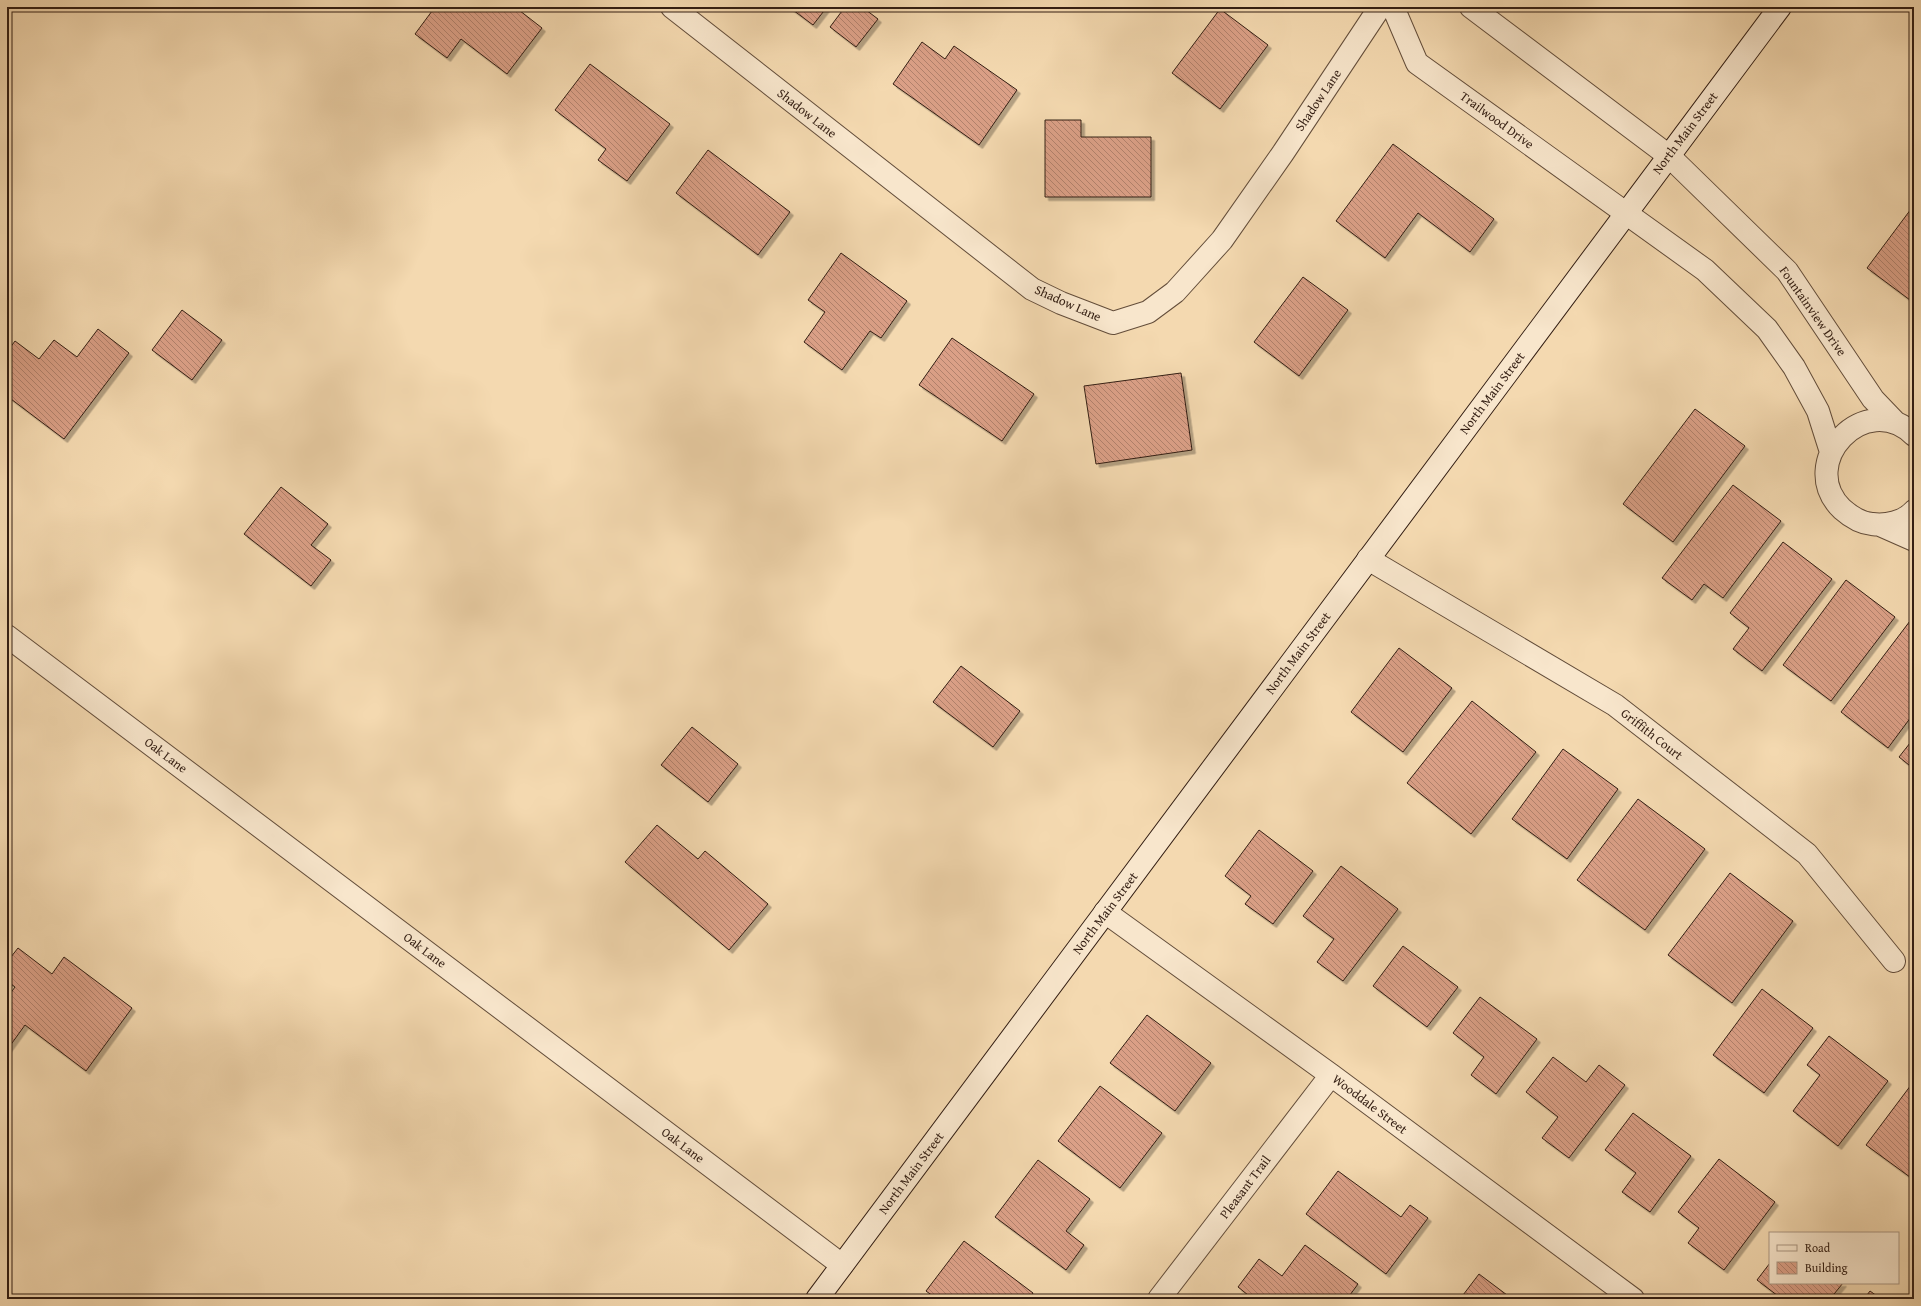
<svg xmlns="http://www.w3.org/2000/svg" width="1921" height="1306" font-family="'Gentium Book Plus',serif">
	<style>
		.building { fill: url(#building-back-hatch); stroke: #331e13; filter: url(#shadow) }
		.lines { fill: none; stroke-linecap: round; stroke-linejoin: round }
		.minor-casing { stroke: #634d3a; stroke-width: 24 }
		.secondary-casing { stroke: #331e13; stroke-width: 24 }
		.minor { stroke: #f8e6cc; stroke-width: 22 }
		.secondary { stroke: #f8e6cc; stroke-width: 22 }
		.labels { text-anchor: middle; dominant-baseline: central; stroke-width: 3.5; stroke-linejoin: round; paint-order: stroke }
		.street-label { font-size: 13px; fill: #331e13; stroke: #f8e6cc }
	</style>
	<defs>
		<pattern id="building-back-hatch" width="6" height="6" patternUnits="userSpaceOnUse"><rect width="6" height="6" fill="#dba087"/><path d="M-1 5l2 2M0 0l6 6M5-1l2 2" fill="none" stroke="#b2826d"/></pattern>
		<filter id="shadow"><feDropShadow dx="3.5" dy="3.5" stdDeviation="0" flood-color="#0004"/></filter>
	</defs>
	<rect width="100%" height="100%" fill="#f4d9b0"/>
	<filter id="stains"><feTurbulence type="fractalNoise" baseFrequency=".005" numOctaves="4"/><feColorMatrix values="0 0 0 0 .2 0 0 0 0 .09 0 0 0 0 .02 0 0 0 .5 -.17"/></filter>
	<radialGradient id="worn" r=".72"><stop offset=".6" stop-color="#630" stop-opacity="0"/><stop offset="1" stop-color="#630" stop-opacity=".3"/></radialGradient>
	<path class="building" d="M435,7H515L542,28L507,74L461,39L447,58L415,34Z
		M789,7H827L813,25Z
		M845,7H862L878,19L856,47L830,27Z
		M1220,9L1268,45L1220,109L1172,73Z
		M922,42L945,59L954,46L1017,90L979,145L893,84Z
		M590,64L670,124L627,181L598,160L606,149L555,110Z
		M1045,120H1081V137H1151V197H1045Z
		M1393,144L1494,219L1470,252L1418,213L1385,258L1336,221Z
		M708,150L790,212L758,255L676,193Z
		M1914,205V303L1867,268Z
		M841,253L907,301L881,338L870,331L842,370L804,342L825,312L808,300Z
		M1303,277L1348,310L1299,376L1254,342Z
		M182,310L222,340L192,380L152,350Z
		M98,329L129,353L64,439L7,396V352L15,341L39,359L54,340L77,357Z
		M952,338L1034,394L1002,441L919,385Z
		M1181,373L1192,450L1096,464L1084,386Z
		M1695,409L1745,446L1673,542L1623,504Z
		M1733,485L1781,521L1723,598L1704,584L1692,600L1662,578Z
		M281,487L328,524L311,545L331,560L311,586L244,534Z
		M1783,542L1832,579L1762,671L1733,649L1749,628L1730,613Z
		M1846,580L1895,617L1831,701L1783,665Z
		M1910,621L1914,624V713L1888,748L1841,712Z
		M1399,648L1452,688L1403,752L1351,712Z
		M961,666L1020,711L993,747L933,702Z
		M1472,701L1536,752L1471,834L1407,783Z
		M692,727L738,764L708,802L661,765Z
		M1914,738V769L1899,757Z
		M1563,749L1618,789L1567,859L1512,819Z
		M1638,799L1705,849L1645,930L1577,880Z
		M657,825L698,859L705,851L768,904L729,950L625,862Z
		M1259,830L1313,871L1273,924L1245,904L1251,896L1225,876Z
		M1341,866L1398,909L1343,981L1317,962L1334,939L1303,916Z
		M1730,873L1793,921L1732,1003L1668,955Z
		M1403,946L1458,987L1427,1027L1373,986Z
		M18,948L52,974L64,957L132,1008L86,1071L25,1025L7,1050V998L15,987L7,981V962Z
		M1762,989L1813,1028L1764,1093L1713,1055Z
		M1480,997L1537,1039L1496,1094L1471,1075L1484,1057L1453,1033Z
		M1147,1015L1211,1063L1175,1111L1110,1063Z
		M1829,1036L1888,1081L1838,1146L1793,1111L1820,1075L1807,1065Z
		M1553,1057L1586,1082L1599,1065L1625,1085L1569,1158L1542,1138L1558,1117L1526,1092Z
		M1914,1081V1180L1866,1145Z
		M1100,1086L1162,1133L1120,1188L1058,1141Z
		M1633,1113L1691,1156L1650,1212L1622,1192L1636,1173L1605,1150Z
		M1719,1159L1775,1202L1724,1270L1688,1243L1699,1228L1678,1212Z
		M1038,1160L1090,1199L1066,1231L1084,1245L1066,1270L995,1217Z
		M1338,1171L1401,1217L1410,1205L1428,1218L1386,1274L1306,1214Z
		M964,1241L1033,1293L1029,1299H937L926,1291Z
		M1305,1245L1358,1284L1347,1299H1253L1238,1287L1259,1259L1282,1276Z
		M1770,1263V1283H1843L1830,1299H1782L1757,1280Z
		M1479,1274L1511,1298L1510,1299H1460Z
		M1870,1291L1881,1299H1864Z"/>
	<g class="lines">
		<defs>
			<path id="minor" d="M672,7L1032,289L1061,303L1113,323L1148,312L1175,292L1222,240L1283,153L1380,7
				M1393,7L1417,63L1705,270L1767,329L1794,367L1818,411L1831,452
				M1471,7L1669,156L1787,271L1873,399L1896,423
				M1914,435C1865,388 1795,463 1842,509C1851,517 1860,523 1872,524C1886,526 1904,522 1914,511
				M1880,525L1914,540
				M1368,559L1615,705L1807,854L1894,961
				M7,636L842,1265
				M1105,912L1331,1075L1633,1299
				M1159,1299L1331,1075"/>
			<path id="secondary" d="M817,1299L1780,7"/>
		</defs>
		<use href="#minor" class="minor-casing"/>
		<use href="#secondary" class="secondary-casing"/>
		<use href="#minor" class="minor"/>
		<use href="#secondary" class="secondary"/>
	</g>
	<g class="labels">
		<g class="street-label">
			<text transform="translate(1318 100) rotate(-56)">Shadow Lane</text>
			<text transform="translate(807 113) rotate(38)">Shadow Lane</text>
			<text transform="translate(1497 120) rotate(36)">Trailwood Drive</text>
			<text transform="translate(1685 133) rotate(-53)">North Main Street</text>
			<text transform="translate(1068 303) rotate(24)">Shadow Lane</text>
			<text transform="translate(1813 311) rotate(55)">Fountainview Drive</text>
			<text transform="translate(1492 393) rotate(-53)">North Main Street</text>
			<text transform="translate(1298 653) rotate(-53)">North Main Street</text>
			<text transform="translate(1652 734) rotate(38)">Griffith Court</text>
			<text transform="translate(166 755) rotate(37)">Oak Lane</text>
			<text transform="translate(1105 913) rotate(-53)">North Main Street</text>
			<text transform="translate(425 950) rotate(37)">Oak Lane</text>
			<text transform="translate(1370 1104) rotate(37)">Wooddale Street</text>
			<text transform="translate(683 1145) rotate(37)">Oak Lane</text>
			<text transform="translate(911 1173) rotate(-53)">North Main Street</text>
			<text transform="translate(1245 1187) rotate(-53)">Pleasant Trail</text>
		</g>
	</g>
	<rect width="1921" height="1306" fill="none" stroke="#f4d9b0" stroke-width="24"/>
	<rect x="8" y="8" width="1905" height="1290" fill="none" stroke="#331e13" stroke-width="2"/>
	<rect x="12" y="12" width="1897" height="1282" fill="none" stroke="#331e13"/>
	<rect x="1769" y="1232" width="130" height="52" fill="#f8e6cc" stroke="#a99682"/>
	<rect x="1777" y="1245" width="20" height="6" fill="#f8e6cc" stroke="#a99682"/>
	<text x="1805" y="1252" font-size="12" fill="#331e13">Road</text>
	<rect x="1777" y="1262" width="20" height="12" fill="url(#building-back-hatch)" stroke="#a99682"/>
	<text x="1805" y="1272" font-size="12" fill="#331e13">Building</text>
	<rect width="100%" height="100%" filter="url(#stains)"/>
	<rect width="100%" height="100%" fill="url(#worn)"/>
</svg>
